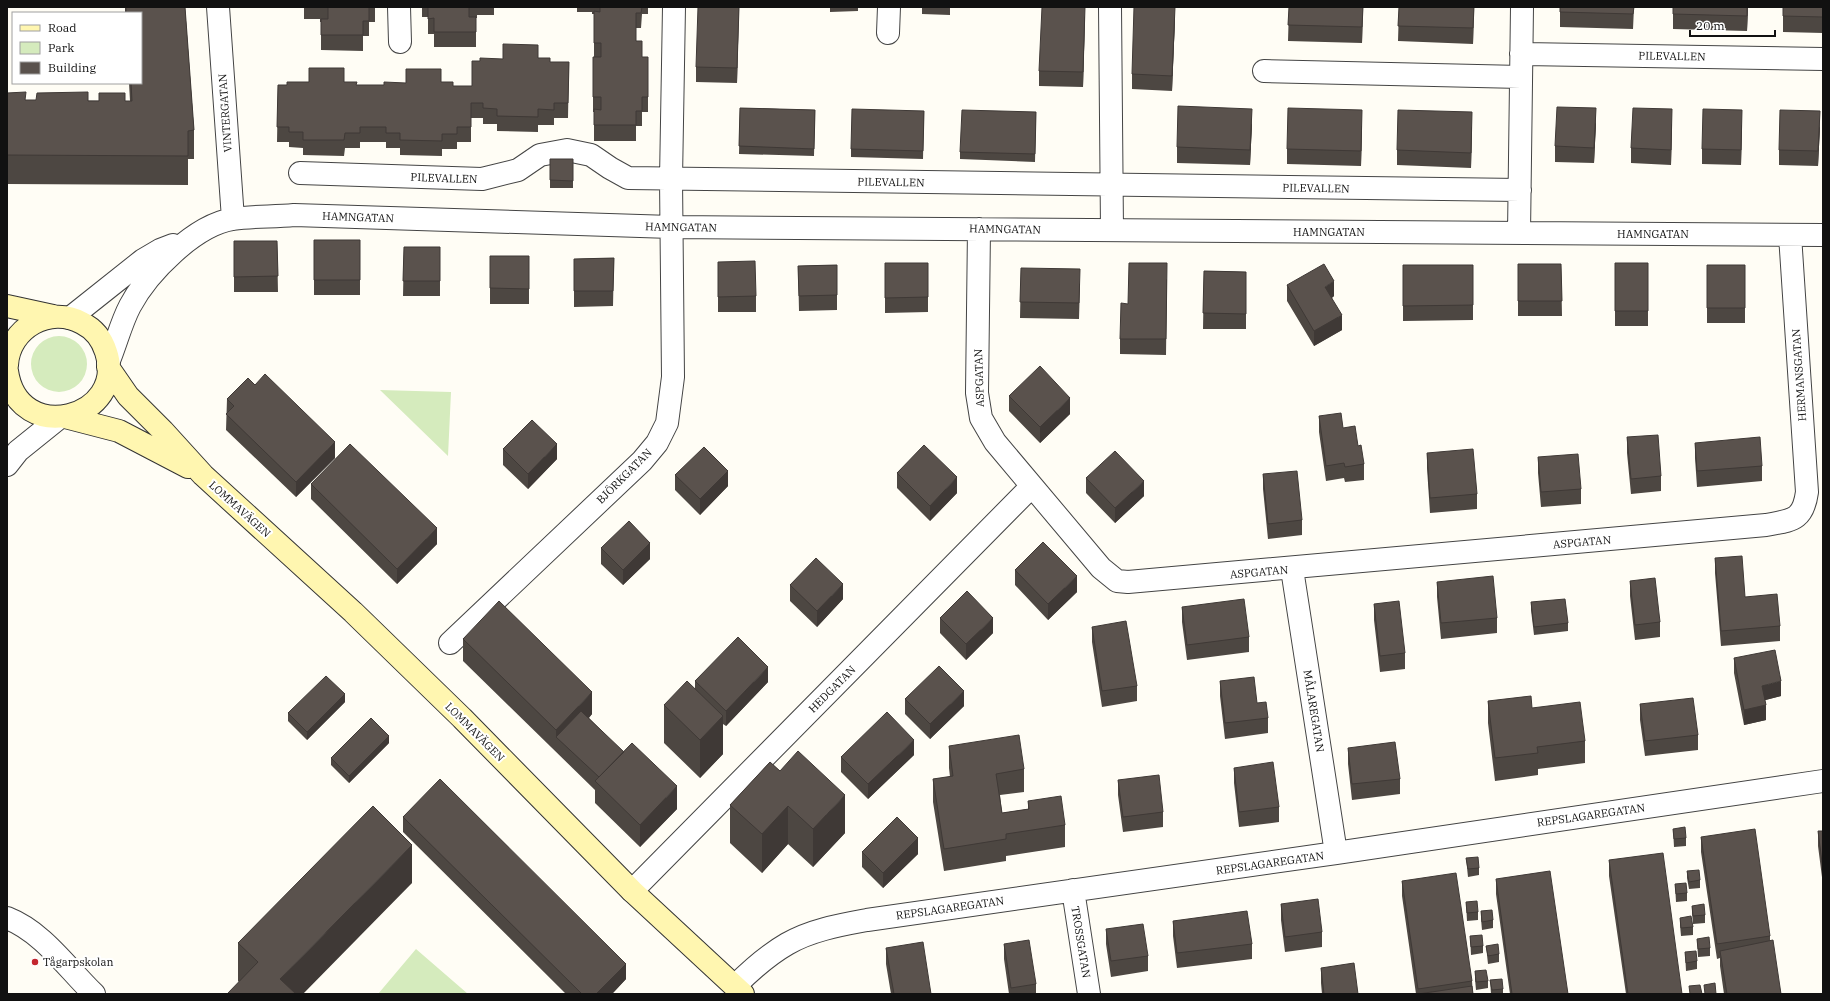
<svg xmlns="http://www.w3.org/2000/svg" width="1830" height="1001" font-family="'IBM Plex Serif',serif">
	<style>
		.green { fill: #d5ebbd }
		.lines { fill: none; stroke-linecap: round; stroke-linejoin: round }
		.street-casing { stroke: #444; stroke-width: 24 }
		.secondary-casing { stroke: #333; stroke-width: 24 }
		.street { stroke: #fff; stroke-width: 22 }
		.secondary { stroke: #fff6b0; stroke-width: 22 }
		.wall { fill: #4d4742 }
		.shaded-wall { fill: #3f3936 }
		.building { fill: #5a524d; stroke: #3f3936 }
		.poi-dot { fill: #c4262e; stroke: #fff; stroke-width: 1.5 }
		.labels { text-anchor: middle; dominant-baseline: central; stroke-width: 4; stroke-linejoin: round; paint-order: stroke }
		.street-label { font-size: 11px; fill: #111; stroke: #fff }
		.poi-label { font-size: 11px; fill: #111; stroke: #fff; text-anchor: start }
	</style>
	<rect width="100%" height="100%" fill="#fffdf5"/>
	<path class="green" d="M31 364a28 28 0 1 1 56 0a28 28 0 1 1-56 0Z
		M380,390L451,392L448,456Z
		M416,949L468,994H378Z"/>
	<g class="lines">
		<defs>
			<path id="street" d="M218,7L233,219
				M399,7L400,42
				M1110,7L1112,230
				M888,33L889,7
				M1521,54L1823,59
				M1264,71L1521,77
				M300,173L482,179L518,170L540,155L567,150L591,155L610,168L628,178L1520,190
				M979,229L977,393L981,418L995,442L1101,568L1117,581L1128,582L1766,525C1792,520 1803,521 1807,492L1790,235
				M1519,233L1522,7
				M70,318L143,260L160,250L173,245
				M108,363C116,344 121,323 130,306C148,272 195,225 233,219C253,216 274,217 294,215L671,227L1823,235
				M7,465L18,451L59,418
				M1292,569L1336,853
				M450,643L642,461L657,443L667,423L673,377L671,179L674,7
				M1073,890L1089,994
				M632,891L1031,487
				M7,918C43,932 67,968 94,994
				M735,986C751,970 768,955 787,944C811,930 840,925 867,920L1336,853L1823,781"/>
			<path id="secondary" d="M7,306L53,316
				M7,365C9,328 50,305 82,323C94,329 102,339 106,352C128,418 18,448 7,371
				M108,367L128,396L163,431L203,475L353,612L462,718L632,891L743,994
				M65,417L119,431L188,467"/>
		</defs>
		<use href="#street" class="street-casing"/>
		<use href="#secondary" class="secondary-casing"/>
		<use href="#street" class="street"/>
		<use href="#secondary" class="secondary"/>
	</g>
	<path class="wall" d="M125,7H185L194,130V159H188V185L7,184V93L26,100L130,101L129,83H141V13H125Z
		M304,7H375V22H369V36H363V51L321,50V22H320V19H304Z
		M422,7H494V15H477V18H476V47H434V34H428V17H422Z
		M577,7H648V14H642L641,28H636V41L642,57H648V112H642V126H636V141H594V112H593V97L594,57V14H592V12H577Z
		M739,7L737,83L696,82V67Z
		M830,7H858V11L830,12Z
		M922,7H950V15L922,14Z
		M1289,7H1363L1362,43L1288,41Z
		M1399,7H1474L1473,44L1398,41Z
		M1560,7H1634L1633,29L1560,27Z
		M1673,7H1748L1747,31L1673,29Z
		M1783,7H1823V33L1783,32Z
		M1085,16L1083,87L1039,86V71Z
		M1175,19L1172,91L1132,89V74Z
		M538,58L550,62H569L568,118H554V125H538V132L497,131V124H483V118H471V142H457V149H442V156L400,155V148H386V142H360V148H345L344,156L303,155V148L289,147V142H277L278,85H287L344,82L357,85H384L406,83L441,82L453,86H472L480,61L503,59Z
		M740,108L815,110L814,156L739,154Z
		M924,111L923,159L851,157V149Z
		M1036,112L1035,162L960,159V152Z
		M1596,123L1594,163L1555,162V146Z
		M1252,124L1250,165L1177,163V147Z
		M1672,124L1671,165L1631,163V148Z
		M1742,125L1741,165L1702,164V149Z
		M1362,126L1361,166L1287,164V149Z
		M1472,127L1471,168L1397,165V150Z
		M1820,127L1818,166L1779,165V150Z
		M550,159H573V188H550Z
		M314,240H360V295H314Z
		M234,241H277L278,292H234Z
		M404,247H440V296H403Z
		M490,256H529V304H490Z
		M614,258L613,306L574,307V259Z
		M718,262L756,296V312H718Z
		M885,263H928V312L885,313Z
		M1615,263H1648V326H1615Z
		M1518,264H1561L1562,316H1518Z
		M837,265V310L799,311L798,266Z
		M1403,265H1473V320L1403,321Z
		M1707,265H1745V323H1707Z
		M1021,268L1080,284L1079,319L1020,318Z
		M1204,271L1246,272V329H1203Z
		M1167,279L1166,355L1120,354V339L1128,304Z
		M1287,285L1334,296L1332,298L1342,330L1314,346L1287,301Z
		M255,385L335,458L296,497L226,430L227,399Z
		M1009,396L1070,414L1040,443L1009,411Z
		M1319,416L1343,428L1364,464V480L1345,482L1344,478L1326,481L1319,432Z
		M1627,437L1661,476V491L1631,494L1627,453Z
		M1695,443L1762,466V481L1697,487L1695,458Z
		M503,449L557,459L528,489L503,465Z
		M1427,453L1477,494V509L1430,513L1427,468Z
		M1538,457L1581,489V504L1541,507L1538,473Z
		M897,473L957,493L930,521L897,488Z
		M1263,474L1302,520V535L1268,539L1263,489Z
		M675,475L728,486L700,515L675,490Z
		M1086,478L1144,496L1115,523L1086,493Z
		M311,484L437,544L397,584L311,499Z
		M601,548L650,559L623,585L601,564Z
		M1715,558L1745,597L1780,626V641L1721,646L1715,573Z
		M1015,570L1077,592L1048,620L1015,585Z
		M1630,581L1660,622V637L1635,640L1630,596Z
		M1437,582L1497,618V633L1441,639L1437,597Z
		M790,585L843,599L817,627L790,601Z
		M1531,602L1568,623V631L1534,635L1531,610Z
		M1374,604L1405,653V669L1380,672L1374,620Z
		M1182,607L1249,637V652L1187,660L1182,622Z
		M940,618L993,633L966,660L940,633Z
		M1092,627L1137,686V701L1102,707L1092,642Z
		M463,639L592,714L589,718L677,809L640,847L595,803V790L463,661Z
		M1734,658L1781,696L1765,700L1766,720L1744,725L1734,673Z
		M695,681L768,682L726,726L723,724V754L700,778L664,743V705L695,688Z
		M1220,681L1268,718V733L1225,739L1220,696Z
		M905,699L964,706L930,739L905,714Z
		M1488,701L1532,708L1585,741V763L1538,769V775L1495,781L1488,723Z
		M345,702L307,740L288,721V713Z
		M1640,704L1698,735V750L1645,756L1640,720Z
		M389,743L349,783L331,765V758Z
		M949,746L1024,769V792L1000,795L1002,813L1028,809V801L1065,825V847L1006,856V861L944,871L933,802V779L950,777L949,768Z
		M1348,748L1400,779V794L1352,800L1348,764Z
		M914,755L868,799L841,772V757Z
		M770,762L845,833L813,867L788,844L762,873L730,843V805Z
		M1234,768L1279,807V822L1239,827L1234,783Z
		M1118,780L1163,812V827L1123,832L1118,795Z
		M403,817L626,979L612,994H566L403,832Z
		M1673,829L1686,838V846L1674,847Z
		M1818,831H1823V885L1818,846Z
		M1701,837L1770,936V941L1781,994H1724L1720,966V958L1717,959L1701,852Z
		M862,852L918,854L883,888L862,867Z
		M1466,858L1479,868V875L1468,877Z
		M1609,860L1682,994H1626L1609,876Z
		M1687,871L1700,880V888L1689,889L1687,878Z
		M1496,879L1568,994H1510L1496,894Z
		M1402,881L1472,981L1473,994H1416L1402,896Z
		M412,883L239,982L238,981V943Z
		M1675,884L1687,893V901L1676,902Z
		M1466,902L1478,912V920L1467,921Z
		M1281,904L1322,932V947L1285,952L1281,920Z
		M1692,906L1705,915V923L1693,924L1692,913Z
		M1481,911L1493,920V928L1482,930L1481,919Z
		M1680,918L1693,927V935L1681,936L1680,925Z
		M1173,921L1252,944V959L1177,968L1173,936Z
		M1106,929L1148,956V971L1111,977L1106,944Z
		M1470,936L1483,946V953L1471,955Z
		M1697,939L1710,948V956L1698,957Z
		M1004,944L1036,984V994H1009L1004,959Z
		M1486,946L1499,954V962L1488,964Z
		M886,948L931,994H891L886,964Z
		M1685,952L1697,961V969L1686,971Z
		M1321,968L1358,994H1322L1321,983Z
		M1475,971L1488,981V988L1476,990L1475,979Z
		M1490,980L1503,989V994H1491Z"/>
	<path class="shaded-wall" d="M739,7L737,83V68Z
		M1085,7V16L1083,87V72Z
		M1175,7V19L1172,91V76Z
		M1363,7L1362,43V27Z
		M1474,7L1473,44V28Z
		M1747,7H1748L1747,31Z
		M1596,108V123L1594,163V148Z
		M1252,109V124L1250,165V150Z
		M1672,109V124L1671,165V150Z
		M1362,110V126L1361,166V151Z
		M1742,110V125L1741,165V150Z
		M1820,111V127L1818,166V151Z
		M1472,112V127L1471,168V153Z
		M1334,281V296L1325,302V287Z
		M1342,315V330L1314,346V331Z
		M1070,398V414L1040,443V427Z
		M335,442V458L296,497V482Z
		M557,444V459L528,489V474Z
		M728,471V486L700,515V499Z
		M957,477V493L930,521V506Z
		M1144,481V496L1115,523V508Z
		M437,528V544L397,584V569Z
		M650,543V559L623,585V570Z
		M1077,576V592L1048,620V604Z
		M843,584V599L817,627V611Z
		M993,618V633L966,660V644Z
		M768,667V682L726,726V711Z
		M1781,681V696L1762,701V686Z
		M964,691V706L930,739V724Z
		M592,692V714L564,744L556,737V752V730Z
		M345,694V702L307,740V732Z
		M1766,705V720L1744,725V710Z
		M723,716V754L700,778V740Z
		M389,736V743L349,783V776Z
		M914,740V755L868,799V784Z
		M677,786V809L640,847V825Z
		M845,795V833L813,867V829Z
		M788,806V844L762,873V834Z
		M918,838V854L883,888V873Z
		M412,845V883L303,994H280V979Z
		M626,964V979L612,994H596Z"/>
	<path class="building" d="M126,7H185L194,130L188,131V156L7,155V93L26,92L25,100H36L37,93L88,92V101H99V93H125V101H132L131,83H141V13H126Z
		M328,7H369V21H363V35H321V19H328Z
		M428,7H469V17H476V32H434V18L428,19Z
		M600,7H642L641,13H636V41H642V57H648V97H642V111H636V125H594V109L601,110V97H593V57H601V43H594V11L600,12Z
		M698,7H739L737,68L696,67Z
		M1042,7H1085L1083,72L1039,71Z
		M1134,7H1175L1172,76L1132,74Z
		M1289,7H1363L1362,27L1288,25Z
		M1399,7H1474L1473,28L1398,26Z
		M1560,7H1634L1633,14L1560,12Z
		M1673,7H1747V16L1673,14Z
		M1783,7H1823V17L1783,16Z
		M503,44L538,45V58H550V62H569L568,103H554V110L538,109V117L497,116V109L483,108V103H471V127H457V134H442V141L400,140V133H386V127H360V133H345L344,140H303V132H289V127H277L278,85H287V82H309V68H344V82H357L356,85H384V82L406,83V69H441V82H453V86H472V61H480V58L503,59Z
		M1178,106L1252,109L1250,150L1177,147Z
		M1557,107L1596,108L1594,148L1555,146Z
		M740,108L815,110L814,149L739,146Z
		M1288,108L1362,110L1361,151L1287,149Z
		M1633,108L1672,109L1671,150L1631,148Z
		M852,109L924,111L923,151L851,149Z
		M1703,109L1742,110L1741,150L1702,149Z
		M962,110L1036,112L1035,154L960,152Z
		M1398,110L1472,112L1471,153L1397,150Z
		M1780,110L1820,111L1818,151L1779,150Z
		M550,159H573V181L550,180Z
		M314,240H360V280H314Z
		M234,241H277L278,276L234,277Z
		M404,247H440V281H403Z
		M490,256H529V289L490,288Z
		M614,258L613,291H574V259Z
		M755,261L756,296L718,297V262Z
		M885,263H928V297L885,298Z
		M1129,263H1167L1166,339H1120L1121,303L1128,304Z
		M1615,263H1648V311H1615Z
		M1324,264L1334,281L1325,287L1342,315L1314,331L1287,285Z
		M1518,264H1561L1562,301H1518Z
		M837,265V295L799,296L798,266Z
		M1403,265H1473V305L1403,306Z
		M1707,265H1745V308H1707Z
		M1021,268L1080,269L1079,303L1020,302Z
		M1204,271L1246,272V314L1203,313Z
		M1040,366L1070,398L1040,427L1009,396Z
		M265,374L335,442L296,482L226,414L234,406L227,399L248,378L255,385Z
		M1341,413L1343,428L1355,426L1358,446L1361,445L1364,464L1345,467L1344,463L1326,466L1319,416Z
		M532,420L557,444L528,474L503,449Z
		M1658,435L1661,476L1631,479L1627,437Z
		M1760,437L1762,466L1697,471L1695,443Z
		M350,444L437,528L397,569L311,484Z
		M924,445L957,477L930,506L897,473Z
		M704,447L728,471L700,499L675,475Z
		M1473,449L1477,494L1430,498L1427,453Z
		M1115,451L1144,481L1115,508L1086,478Z
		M1578,454L1581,489L1541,492L1538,457Z
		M1297,471L1302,520L1268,524L1263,474Z
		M629,521L650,543L623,570L601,548Z
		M1043,542L1077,576L1048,604L1015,570Z
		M1742,556L1745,597L1777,594L1780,626L1721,631L1715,558Z
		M816,558L843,584L817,611L790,585Z
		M1493,576L1497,618L1441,623L1437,582Z
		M1655,578L1660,622L1635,625L1630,581Z
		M967,591L993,618L966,644L940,618Z
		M1244,599L1249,637L1187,645L1182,607Z
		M1565,599L1568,623L1534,627L1531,602Z
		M499,601L592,692L556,730L463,639Z
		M1399,601L1405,653L1380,656L1374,604Z
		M1126,621L1137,686L1102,691L1092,627Z
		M738,637L768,667L726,711L695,681Z
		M1775,650L1781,681L1762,686L1766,705L1744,710L1734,658Z
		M939,666L964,691L930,724L905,699Z
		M326,676L345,694L307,732L288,713Z
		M1254,677L1257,703L1266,702L1268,718L1225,723L1220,681Z
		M687,681L723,716L700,740L664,705Z
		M1531,696L1532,708L1580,702L1585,741L1537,747L1538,753L1495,758L1488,701Z
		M1693,698L1698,735L1645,741L1640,704Z
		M581,711L624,752L599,777L556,737Z
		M887,712L914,740L868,784L841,757Z
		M371,718L389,736L349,776L331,758Z
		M1019,735L1024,769L996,774L1002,813L1029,809L1028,801L1061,796L1065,825L1006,834V839L944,849L933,779L953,776L949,746Z
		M1395,742L1400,779L1352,784L1348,748Z
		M632,743L677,786L640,825L595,781Z
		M798,751L845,795L813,829L788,806L762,834L730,805L770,762L780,771Z
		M1273,762L1279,807L1239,812L1234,768Z
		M1159,775L1163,812L1123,817L1118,780Z
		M440,779L626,964L596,994H582L403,817Z
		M373,806L412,845L280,979L296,994H227L258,962L238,943Z
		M897,817L918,838L883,873L862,852Z
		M1685,827L1686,838L1674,839L1673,829Z
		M1755,829L1770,936L1717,944L1701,837Z
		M1818,831H1823V870Z
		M1663,853L1682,994H1628L1609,860Z
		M1478,857L1479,868L1468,869L1466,858Z
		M1699,870L1700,880L1689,882L1687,871Z
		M1550,871L1568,994H1512L1496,879Z
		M1456,873L1472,981L1418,989L1402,881Z
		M1686,883L1687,893L1676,894L1675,884Z
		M1318,899L1322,932L1285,937L1281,904Z
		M1477,901L1478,912L1467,913L1466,902Z
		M1704,904L1705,915L1693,916L1692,906Z
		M1492,910L1493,920L1482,922L1481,911Z
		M1247,911L1252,944L1177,953L1173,921Z
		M1691,916L1693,927L1681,928L1680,918Z
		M1143,924L1148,956L1111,961L1106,929Z
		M1482,935L1483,946L1471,947L1470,936Z
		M1709,937L1710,948L1698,949L1697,939Z
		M1029,940L1036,984L1011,988L1004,944Z
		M1773,940L1781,994H1727L1720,951Z
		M923,942L931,994H894L886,948Z
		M1498,944L1499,954L1488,956L1486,946Z
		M1696,951L1697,961L1686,963L1685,952Z
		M1354,963L1358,994H1324L1321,968Z
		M1486,970L1488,981L1476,982L1475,971Z
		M1502,979L1503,989L1492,990L1490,980Z
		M1715,983L1716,994H1705L1704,985Z
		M1700,985L1702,994H1690L1689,986Z
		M1472,986L1473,994H1418Z"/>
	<circle class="poi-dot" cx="35" cy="962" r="4"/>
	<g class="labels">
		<g class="street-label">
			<text transform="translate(1672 56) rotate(1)">PILEVALLEN</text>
			<text transform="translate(225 113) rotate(-94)">VINTERGATAN</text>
			<text transform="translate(444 178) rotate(2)">PILEVALLEN</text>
			<text transform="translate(891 182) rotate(1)">PILEVALLEN</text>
			<text transform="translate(1316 188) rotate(1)">PILEVALLEN</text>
			<text transform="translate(358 217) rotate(2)">HAMNGATAN</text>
			<text transform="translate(681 227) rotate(1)">HAMNGATAN</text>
			<text transform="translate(1005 229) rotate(1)">HAMNGATAN</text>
			<text x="1329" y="232">HAMNGATAN</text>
			<text x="1653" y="234">HAMNGATAN</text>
			<text transform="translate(1799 375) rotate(-94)">HERMANSGATAN</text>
			<text transform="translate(979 378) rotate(-92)">ASPGATAN</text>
			<text transform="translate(624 476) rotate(-45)">BJÖRKGATAN</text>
			<text transform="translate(240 509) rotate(42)">LOMMAVÄGEN</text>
			<text transform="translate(1582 542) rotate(-5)">ASPGATAN</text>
			<text transform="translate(1259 572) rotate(-5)">ASPGATAN</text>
			<text transform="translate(832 689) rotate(-45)">HEDGATAN</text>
			<text transform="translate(1314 711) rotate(81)">MÅLAREGATAN</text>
			<text transform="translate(475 732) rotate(45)">LOMMAVÄGEN</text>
			<text transform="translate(1591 815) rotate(-8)">REPSLAGAREGATAN</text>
			<text transform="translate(1270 863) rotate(-8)">REPSLAGAREGATAN</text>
			<text transform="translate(950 908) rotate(-8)">REPSLAGAREGATAN</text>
			<text transform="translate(1081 942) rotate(81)">TROSSGATAN</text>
		</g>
		<g class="poi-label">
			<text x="43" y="962">Tågarpskolan</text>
		</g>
	</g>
	<rect width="1830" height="1001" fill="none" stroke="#111111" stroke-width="16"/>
	<rect x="12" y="12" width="130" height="72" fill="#ffffff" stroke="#a0a0a0"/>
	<rect x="20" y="25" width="20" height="6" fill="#fff6b0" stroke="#a0a0a0"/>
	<text x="48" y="32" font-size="12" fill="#111111">Road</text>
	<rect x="20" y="42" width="20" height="12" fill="#d5ebbd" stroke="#a0a0a0"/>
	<text x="48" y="52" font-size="12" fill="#111111">Park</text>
	<rect x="20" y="62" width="20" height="12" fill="#5a524d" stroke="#a0a0a0"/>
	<text x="48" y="72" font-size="12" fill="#111111">Building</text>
	<path d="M1690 30v6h85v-6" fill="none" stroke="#111111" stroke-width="2"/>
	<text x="1696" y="30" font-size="12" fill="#111111" stroke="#ffffff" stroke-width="3" paint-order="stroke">20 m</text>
</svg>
